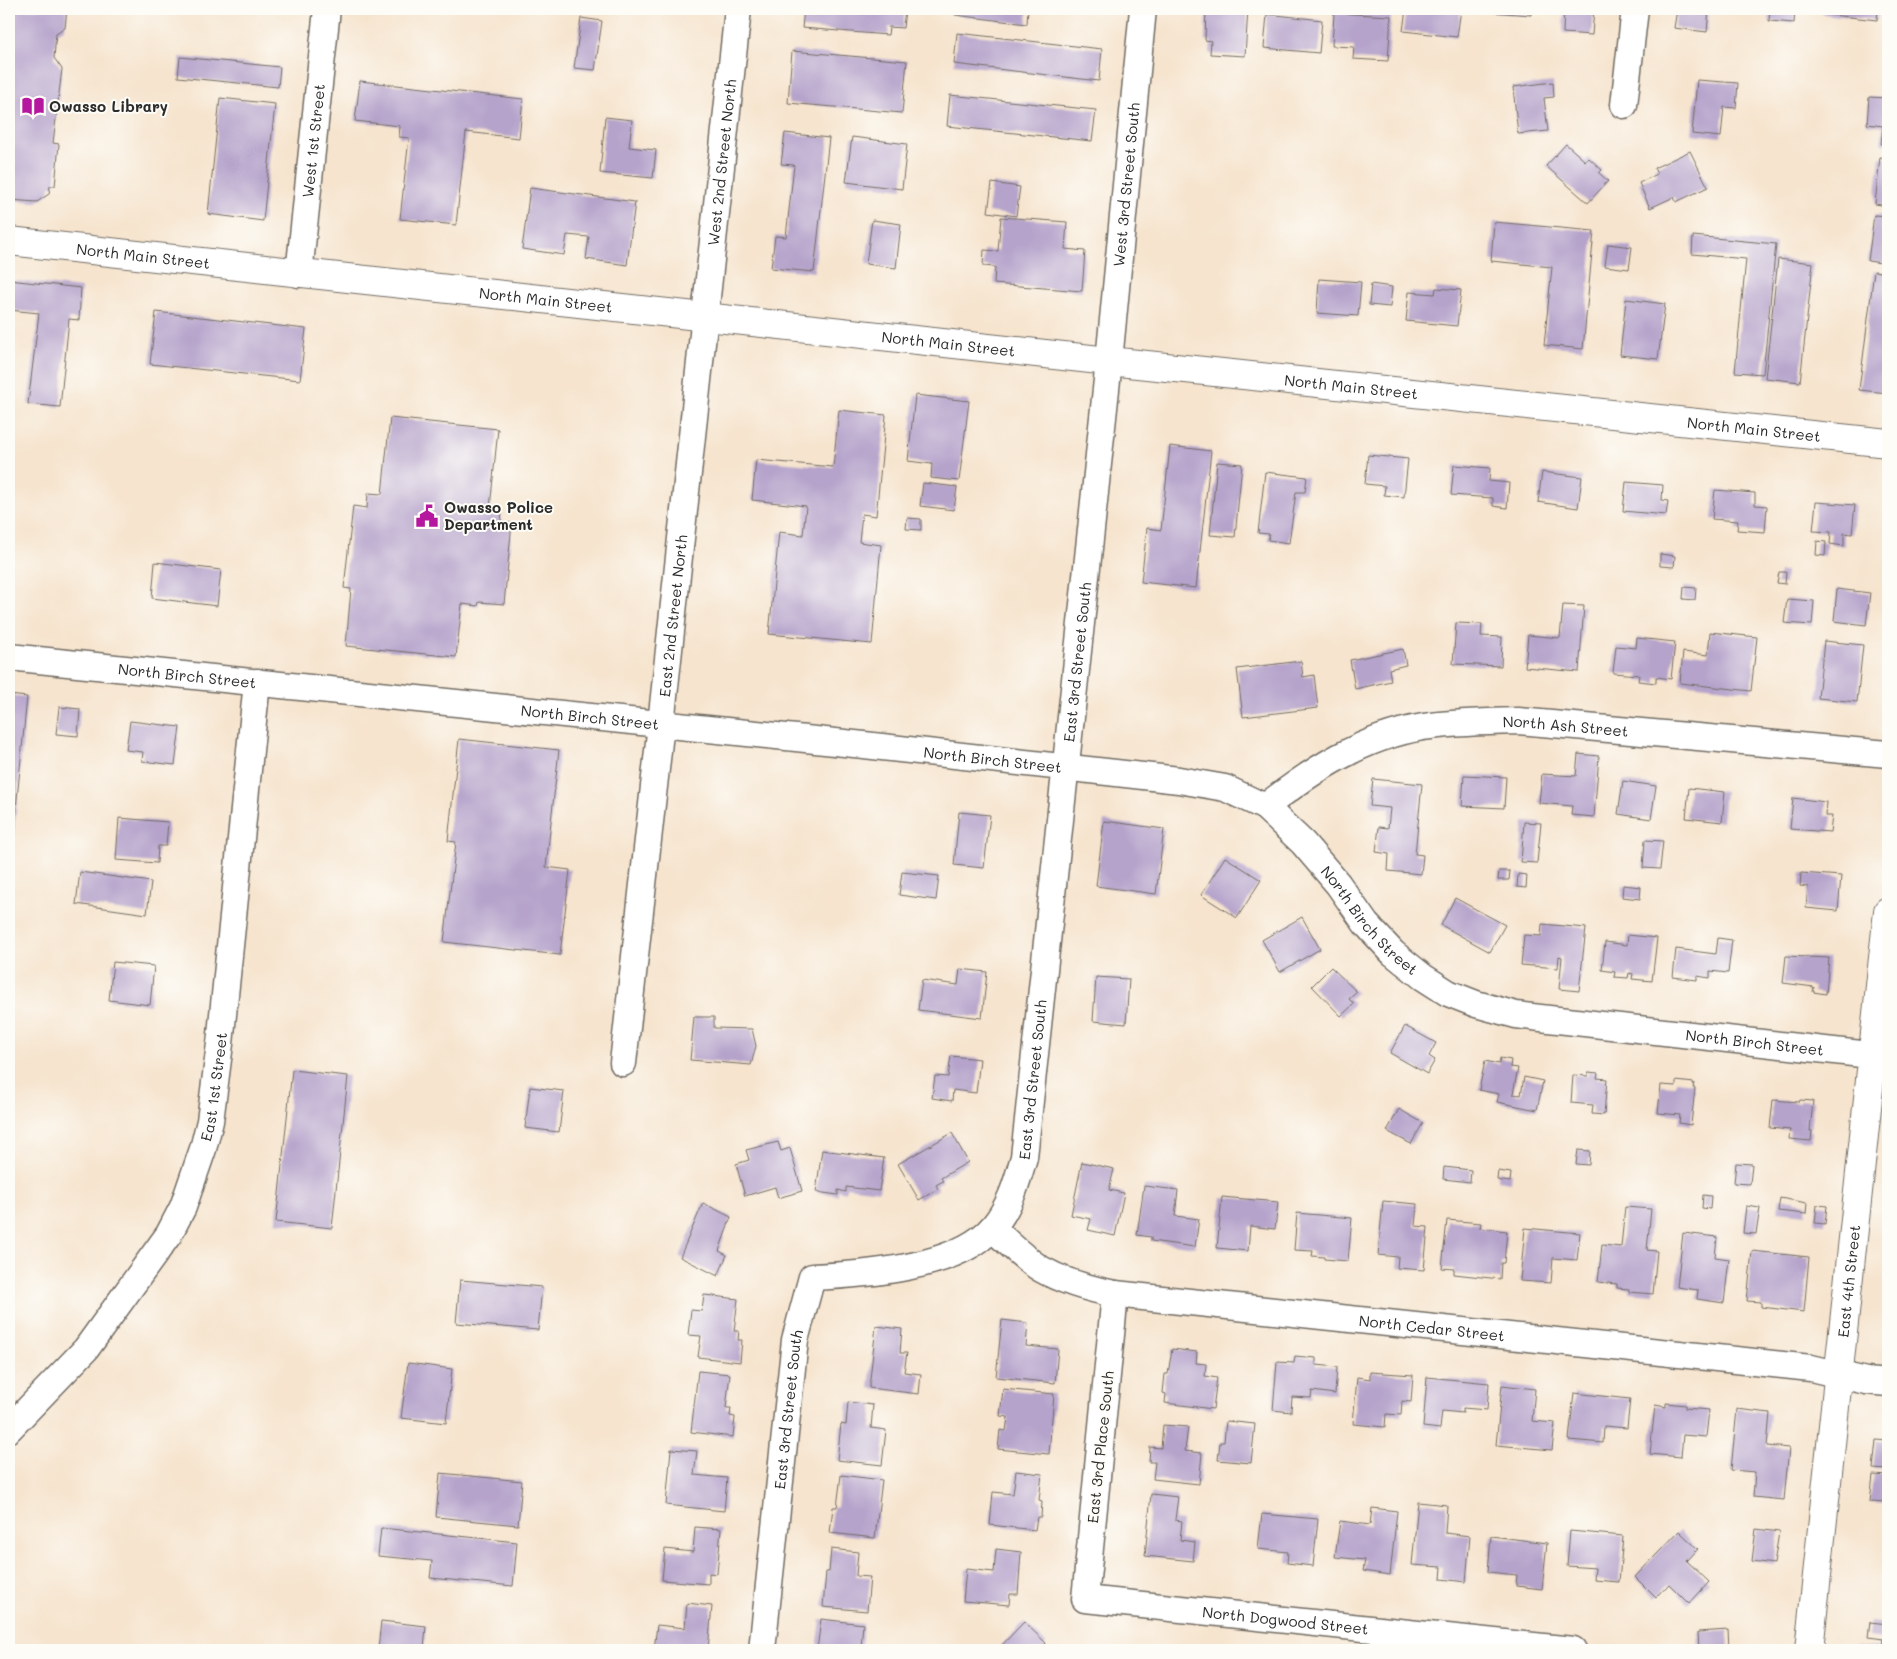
<svg xmlns="http://www.w3.org/2000/svg" width="1897" height="1659" font-family="Mali,sans-serif">
	<style>
		.building { fill: #b5a3cb }
		.lines { fill: none; stroke-linecap: round; stroke-linejoin: round }
		.street-casing { stroke: #726c64; stroke-width: 29 }
		.secondary-casing { stroke: #726c64; stroke-width: 30 }
		.street { stroke: #fff; stroke-width: 26 }
		.secondary { stroke: #fff; stroke-width: 28 }
		.labels { text-anchor: middle; dominant-baseline: central; stroke-width: 4; stroke-linejoin: round; paint-order: stroke }
		.poi-label { font-size: 15px; font-weight: bold; fill: #2b2b2b; stroke: #fdfcf7; text-anchor: start }
		.street-label { font-size: 15px; fill: #2b2b2b; stroke: #fdfcf7 }
	</style>
	<rect width="100%" height="100%" fill="#fdfcf7"/>
	<filter id="ink" filterUnits="userSpaceOnUse"><feTurbulence type="fractalNoise" baseFrequency=".02" numOctaves="2"/><feDisplacementMap in="SourceGraphic" scale="10" xChannelSelector="R" yChannelSelector="G"/><feConvolveMatrix kernelMatrix="1 2 1 2 8 2 1 2 1" color-interpolation-filters="sRGB"/></filter>
	<filter id="wash" filterUnits="userSpaceOnUse"><feTurbulence type="fractalNoise" baseFrequency=".0096" numOctaves="4" result="noise"/><feDisplacementMap in="SourceGraphic" scale="20" xChannelSelector="R" yChannelSelector="G"/><feGaussianBlur stdDeviation="1.12" result="paint"/><feColorMatrix in="noise" values="0 0 0 0 0 0 0 0 0 0 0 0 0 0 0 0 0 1.4 0 .05"/><feComposite in="paint" operator="in"/></filter>
	<g filter="url(#wash)">
		<rect width="100%" height="100%" fill="#f6e4ce"/>
		<g id="blocks">
			<path class="building" d="M13,9H67L65,28L56,34L54,58L62,69L53,143L59,144L55,186H50L49,194L37,202L9,200V44Z
				M804,9H905L903,28L889,27L888,35L802,28Z
				M956,9H1028L1027,24L955,15Z
				M1206,9H1248L1245,56L1210,54L1211,41L1205,40Z
				M1406,9H1461L1457,37L1403,31Z
				M1477,9H1531V15L1476,11Z
				M1564,9H1594L1592,35L1563,33Z
				M1677,9H1709L1707,32L1674,28Z
				M1770,9H1802V12L1795,11L1794,23L1769,21Z
				M1823,9H1878L1877,20L1822,14Z
				M1334,13L1391,16L1388,61L1353,59L1354,47L1332,46Z
				M1267,14L1322,20L1319,53L1264,48Z
				M581,18L602,21L595,70L574,68Z
				M957,33L1102,49L1099,81L954,64Z
				M792,51L907,61L902,113L788,103Z
				M180,57L280,67L278,87L178,77Z
				M1697,80L1738,83L1736,108L1724,107L1721,137L1692,134Z
				M360,81L523,99L519,138L466,132L456,225L400,219L409,138L399,137L400,126L355,121Z
				M1553,82L1554,97L1544,98L1548,131L1518,134L1513,87Z
				M950,95L1096,110L1092,141L947,126Z
				M1869,97L1888,98V145L1881,144L1883,126L1867,124Z
				M220,98L275,104L263,221L208,214Z
				M605,117L632,120L629,147L656,150L653,178L600,173Z
				M785,133L829,138L814,272L771,268L775,236L786,237L794,165L781,164Z
				M852,137L907,144L902,189L846,182Z
				M1566,144L1585,161L1589,158L1602,170L1599,173L1608,181L1588,203L1546,166Z
				M1690,151L1708,187L1676,202L1674,197L1650,208L1639,183L1657,174L1654,168Z
				M1880,157L1888,158V206L1875,204Z
				M992,183L1020,187L1016,216L988,212Z
				M530,188L635,202L627,265L586,259L589,237L567,235L564,255L522,249Z
				M1874,215L1888,216V264L1868,261Z
				M1001,217L1067,222L1065,249L1085,251L1082,291L994,284L995,267L983,266L984,250L998,251Z
				M872,220L901,224L896,268L866,264Z
				M1494,222L1594,231L1583,349L1544,345L1552,267L1491,261Z
				M1693,236L1776,244L1763,374L1735,372L1746,259L1692,254Z
				M1608,244L1632,247L1629,269L1605,266Z
				M1778,259L1813,263L1800,382L1765,378Z
				M1874,271L1888,273V393L1859,390Z
				M1319,279L1361,282L1358,316L1317,313Z
				M9,280L81,288L79,320L69,319L60,407L28,404L39,313L9,310Z
				M1371,284L1392,287L1390,307L1369,305Z
				M1436,288L1461,290L1457,326L1406,321L1409,292L1435,294Z
				M1626,299L1665,304L1658,359L1620,355Z
				M156,312L306,329L300,380L150,364Z
				M915,395L969,401L959,481L931,478L932,464L908,461Z
				M839,410L886,415L876,516L862,514L859,542L881,545L872,644L769,634L779,532L803,535L806,506L752,500L756,460L833,467Z
				M390,418L498,429L490,508L502,510L501,522L512,523L504,604L479,602L478,606L462,604L456,657L346,646L351,589L344,588L353,506L367,508L368,493L382,494Z
				M1170,446L1211,451L1196,588L1141,582L1147,528L1161,530Z
				M1368,455L1408,459L1404,497L1384,495L1385,486L1365,484Z
				M1217,462L1242,464L1235,537L1210,535Z
				M1454,465L1490,468L1489,481L1509,483L1507,508L1493,506V498L1451,495Z
				M1265,472L1307,477L1305,492H1296L1289,543L1268,540L1269,534L1258,533Z
				M1542,472L1582,477L1578,508L1538,502Z
				M1626,482L1663,485L1662,500L1668,501L1666,515L1623,511Z
				M923,483L957,487L954,510L920,506Z
				M1715,490L1755,493V505L1767,506L1765,532L1737,530L1738,521L1712,519Z
				M1816,502L1855,505L1852,534L1844,533V546L1830,544L1831,532L1813,531Z
				M907,518L921,519V530L906,529Z
				M1817,541L1826,542L1825,556L1816,555Z
				M1660,554L1675,556L1674,567L1660,566Z
				M155,562L221,570L217,606L152,598Z
				M1779,572H1786L1785,584L1777,583Z
				M1684,587L1696,588L1695,600L1683,599Z
				M1837,589L1870,593L1866,625L1834,621Z
				M1787,599L1814,601L1812,625L1784,623Z
				M1563,605L1584,606L1579,672L1525,667L1528,635L1560,638Z
				M1456,623L1482,624L1481,636L1502,637L1501,666L1453,664Z
				M1710,632L1757,637L1751,691L1680,683L1683,652L1708,655Z
				M1637,638L1675,642L1671,679L1656,677V683L1638,681L1639,675L1613,673L1616,646L1636,648Z
				M1824,641L1863,645L1857,702L1818,698Z
				M1403,649L1406,665L1389,669L1391,681L1355,689L1350,660Z
				M1301,661L1303,677L1314,675L1318,708L1243,717L1237,669Z
				M9,695L27,697L10,871H9Z
				M59,707L80,709L78,736L56,734Z
				M130,721L180,727L175,765L142,761L143,752L126,750Z
				M459,739L559,750L546,867L570,870L560,955L444,942L456,842L448,841Z
				M1578,754L1599,756L1594,817L1571,815L1572,806L1539,803L1542,774L1576,776Z
				M1464,775L1506,777L1504,808L1462,806Z
				M1373,779L1422,784L1415,854L1423,855L1421,874L1388,871L1389,854L1376,852L1379,827L1388,828L1390,808L1370,806Z
				M1623,781L1656,786L1651,819L1618,814Z
				M1689,788L1725,792L1722,822L1686,818Z
				M1793,798L1826,802L1825,816H1832L1830,832L1790,829Z
				M959,812L990,815L984,868L954,865Z
				M119,818L168,822L166,846H158L157,863L116,860Z
				M1104,821L1164,829L1156,894L1096,886Z
				M1524,822L1541,823L1537,863L1521,862Z
				M1645,840L1663,841L1660,869L1643,868Z
				M1225,857L1261,880L1237,918L1201,895Z
				M1499,871H1510L1509,880H1498Z
				M80,872L151,882L147,914L76,904Z
				M902,872L939,876L936,900L899,895Z
				M1801,873L1841,876L1838,911L1806,908L1808,887L1800,886Z
				M1518,874L1527,875L1526,888L1517,887Z
				M1623,885L1641,887L1640,899L1622,897Z
				M1455,898L1505,925L1490,952L1441,925Z
				M1302,917L1320,949L1280,972L1262,940Z
				M1542,924L1586,928L1579,991L1559,989L1562,957L1559,956L1558,968L1521,965L1524,935L1541,936Z
				M1628,935L1657,938L1652,981L1632,979L1633,974L1629,973L1628,978L1614,977L1615,972L1602,970L1605,942L1627,945Z
				M1718,938L1732,940L1728,973L1710,971V978L1697,976V980L1673,977L1676,949L1716,954Z
				M1786,956L1829,958L1826,994L1813,992L1814,987L1783,983Z
				M113,962L154,966L150,1005L109,1000Z
				M1331,967L1357,992L1349,999L1354,1004L1341,1016L1312,986Z
				M960,969L987,972L982,1018L918,1010L922,980L958,985Z
				M1096,977L1129,979L1126,1024L1093,1021Z
				M694,1017H714V1028L752,1029L756,1046L751,1065L690,1060Z
				M1405,1026L1436,1043L1429,1056L1435,1060L1427,1074L1390,1053Z
				M951,1056L980,1059L976,1093L953,1090L952,1101L932,1098L935,1076L948,1077Z
				M1500,1058L1511,1060L1510,1067L1518,1068L1513,1094L1521,1095L1524,1077L1543,1081L1537,1110L1497,1102L1499,1094L1479,1090L1485,1061L1499,1064Z
				M292,1070L348,1076L332,1228L276,1222Z
				M1588,1072L1598,1073L1597,1078L1607,1079L1604,1115L1592,1114L1593,1105L1571,1103L1573,1075L1588,1076Z
				M1676,1081L1694,1083L1693,1088H1695L1691,1125L1679,1123L1680,1115L1658,1113L1661,1085L1676,1086Z
				M530,1087L564,1091L559,1132L525,1128Z
				M1773,1100L1799,1102L1800,1100L1813,1101L1810,1131H1812L1811,1141L1789,1139L1790,1130L1770,1128Z
				M1399,1109L1423,1123L1411,1144L1387,1131Z
				M952,1133L968,1162L941,1178L943,1181L936,1185L938,1189L919,1200L898,1164Z
				M778,1142L781,1151L790,1148L802,1191L778,1198L775,1187L745,1196L736,1164L749,1160L746,1150Z
				M822,1150L884,1158L879,1191L846,1187V1192L838,1190V1195L816,1192Z
				M1578,1150L1590,1151L1589,1165L1576,1164Z
				M1082,1162L1114,1169L1109,1190L1124,1193L1115,1236L1088,1230L1091,1219L1071,1215Z
				M1736,1163L1752,1164L1750,1184L1734,1183Z
				M1444,1167L1471,1170L1470,1182L1443,1179Z
				M1498,1171L1511,1173L1510,1182L1497,1180Z
				M1144,1186L1178,1190L1175,1216L1199,1219L1195,1247L1151,1241V1237L1137,1235Z
				M1703,1195L1711,1196L1710,1209L1702,1208Z
				M1222,1197L1278,1202L1275,1229L1250,1226L1248,1251L1217,1248Z
				M1780,1198L1807,1203L1806,1214L1778,1211Z
				M1383,1201L1417,1204L1415,1226L1428,1227L1424,1270L1397,1268L1398,1257L1378,1255Z
				M703,1203L731,1217L719,1251L727,1255L718,1276L680,1257Z
				M1817,1205L1827,1206L1825,1224L1815,1223Z
				M1746,1206L1760,1208L1756,1234L1743,1233Z
				M1625,1207L1651,1209L1647,1250L1657,1251L1653,1294L1629,1292V1289L1617,1288V1284L1598,1282L1602,1245L1621,1247Z
				M1297,1213L1352,1218L1348,1261L1324,1259V1257L1312,1256L1313,1251L1294,1250Z
				M1447,1220L1481,1223L1480,1228L1507,1231L1504,1263H1501L1500,1279L1454,1274V1269L1442,1268Z
				M1525,1228L1580,1233L1577,1260L1553,1258L1551,1283L1520,1281Z
				M1683,1233L1717,1237L1715,1257L1729,1259L1724,1303L1697,1299L1698,1290L1677,1287Z
				M1752,1251L1809,1257L1804,1312L1761,1307V1302L1747,1301Z
				M460,1280L542,1287L538,1330L456,1323Z
				M704,1295L738,1299L734,1331H739L738,1340H742L740,1362L698,1357L701,1336L688,1335L691,1310L702,1311Z
				M1002,1320L1028,1323L1026,1346L1058,1349L1055,1383L996,1377Z
				M876,1326L902,1329L900,1353H907L904,1372L921,1374L919,1394L869,1388Z
				M1172,1349L1197,1352L1196,1363L1206,1364L1205,1376L1217,1378L1213,1409L1165,1403L1166,1394L1163,1393L1165,1374H1168Z
				M1295,1356L1316,1358V1365L1337,1367L1335,1394L1312,1391L1311,1398L1292,1397L1291,1412L1273,1410L1277,1362L1294,1363Z
				M408,1363L452,1369L446,1423L401,1418Z
				M698,1371L730,1374L726,1408H731L730,1416L735,1417L733,1437L691,1432Z
				M1370,1372L1413,1375L1411,1402L1402,1401L1401,1415L1386,1414L1385,1427L1353,1424L1357,1377L1370,1379Z
				M1427,1377L1489,1383L1487,1410L1463,1408V1413L1442,1411L1440,1429L1423,1427Z
				M1502,1385L1535,1389L1532,1421L1555,1423L1552,1450L1496,1445Z
				M1003,1389L1054,1394L1049,1454L998,1449L1000,1430L1006,1431L1008,1417L1000,1416Z
				M1574,1393L1630,1399L1627,1428L1604,1426L1603,1443L1569,1440Z
				M848,1402L873,1405L871,1428L886,1430L882,1465L837,1460L841,1424L846,1425Z
				M1666,1403L1685,1405V1408L1709,1410L1706,1437L1683,1435L1681,1457L1650,1454L1655,1405L1666,1407Z
				M1737,1409L1770,1413L1767,1446L1789,1448L1784,1500L1753,1497L1755,1472L1731,1470Z
				M1226,1421L1255,1424L1251,1463L1218,1460L1220,1442H1224Z
				M1163,1425L1188,1427L1185,1451L1202,1453L1199,1484L1153,1479L1155,1462H1149L1150,1447L1161,1448Z
				M1876,1440L1888,1441V1470L1873,1469Z
				M671,1449L697,1451L694,1475L727,1478L724,1511L666,1505Z
				M1016,1471L1042,1474L1039,1500L1042,1501L1041,1517H1037L1035,1530L990,1525L993,1492L1013,1494Z
				M440,1473L522,1481L518,1525L436,1517Z
				M841,1475L882,1480L875,1538L830,1533L833,1507H837Z
				M1873,1475L1888,1476V1503L1870,1502Z
				M1151,1494L1178,1497L1175,1520L1182,1521L1180,1540L1195,1542L1193,1561L1145,1556Z
				M1418,1502L1447,1505L1445,1533L1470,1536L1466,1582L1441,1579L1442,1567L1412,1565Z
				M1372,1508L1397,1511L1390,1575L1363,1571L1365,1560L1335,1557L1340,1521L1370,1525Z
				M1262,1514L1318,1519L1313,1566L1287,1563L1288,1552L1258,1549Z
				M695,1527L721,1529L717,1574L709,1573V1584L662,1580L665,1549L693,1552Z
				M381,1528L517,1542L513,1586L430,1578L432,1561L378,1556Z
				M1756,1529L1779,1532L1774,1564L1752,1561Z
				M1570,1531L1623,1536L1619,1582L1594,1580L1595,1568L1567,1566Z
				M1679,1531L1698,1549L1687,1561L1709,1582L1689,1604L1669,1584L1656,1598L1635,1577Z
				M1491,1536L1547,1543L1542,1589L1516,1586L1517,1575L1488,1572Z
				M831,1549L858,1552L856,1576L870,1577L867,1611L823,1607L826,1572H829Z
				M996,1549L1021,1552L1018,1594H1010L1009,1605L963,1601L966,1569L994,1572Z
				M687,1603L712,1606L708,1650H654L657,1625L685,1628Z
				M821,1619L863,1624L861,1647L871,1648V1650H817Z
				M381,1621L426,1626L424,1650H378Z
				M1024,1622L1046,1643L1044,1646L1048,1650H997Z
				M1870,1622L1888,1624V1650H1854V1645L1883,1648L1884,1639L1868,1637Z
				M1728,1630L1729,1650H1699L1698,1632Z"/>
		</g>
	</g>
	<g filter="url(#ink)">
		<use href="#blocks" fill-opacity="0" stroke="#726c64" stroke-width="1"/>
		<g class="lines">
			<defs>
				<g id="street">
					<path d="M1624,105L1635,9"/>
					<path id="s1" d="M299,274L327,9"/>
					<path id="s2" d="M9,657L864,745L1179,780L1225,788L1265,807L1303,843L1338,884L1366,924L1393,953L1423,977L1448,993L1476,1004L1516,1015L1549,1019L1888,1057"/>
					<path id="s3" d="M1265,807C1312,770 1363,737 1423,727C1454,722 1486,722 1518,721L1888,754"/>
					<path id="s4" d="M623,1063L661,724L738,9"/>
					<path id="s5" d="M992,1228C1008,1242 1023,1258 1041,1269C1064,1282 1089,1289 1115,1294L1811,1368L1866,1381L1888,1383"/>
					<path id="s6" d="M1115,1294L1085,1599L1573,1650"/>
					<path id="s7" d="M9,1429L86,1349L169,1234L183,1207L203,1149L210,1121L220,1044L257,682"/>
					<path id="s8" d="M762,1650L795,1340L812,1277C863,1275 958,1268 993,1227C1010,1207 1017,1182 1024,1157L1109,361L1143,9"/>
				</g>
				<g id="secondary">
					<path id="s9" d="M9,241L1109,361L1888,443"/>
					<path id="s10" d="M1809,1650L1888,911"/>
				</g>
			</defs>
			<use href="#street" class="street-casing"/>
			<use href="#secondary" class="secondary-casing"/>
			<use href="#street" class="street"/>
			<use href="#secondary" class="secondary"/>
		</g>
	</g>
	<defs>
		<symbol id="library-bare" viewBox="-9 -9 18 18"><path d="M-6-4Q-3-5.5-.7-3.5V5Q-3 3-6 4ZM6-4Q3-5.5 .7-3.5V5Q3 3 6 4Z" fill="#b5179e" stroke="#fdfcf7" stroke-width="2.5" paint-order="stroke"/></symbol>
		<symbol id="civic-bare" viewBox="-9 -9 18 18"><path d="M-.6-6.5H3V-4.5H.6V-3L4-1V1h2V6H-6V1h2V-1L-.6-3ZM-1.2 2.5V6h2.4V2.5Z" fill="#b5179e" stroke="#fdfcf7" stroke-width="2.5" paint-order="stroke"/></symbol>
	</defs>
	<g fill-rule="evenodd">
		<use href="#library-bare" x="17" y="90" width="32" height="32"/>
		<use href="#civic-bare" x="411" y="500" width="32" height="32"/>
	</g>
	<g class="labels">
		<g class="poi-label">
			<text x="49" y="106">Owasso Library</text>
			<text x="444" y="507">Owasso Police<tspan x="444" dy="17">Department</tspan></text>
		</g>
		<g class="street-label">
			<text stroke="none"><textPath href="#s1" startOffset="134">West 1st Street</textPath></text>
			<text stroke="none"><textPath href="#s4" startOffset="906">West 2nd Street North</textPath></text>
			<text stroke="none"><textPath href="#s8" startOffset="1624">West 3rd Street South</textPath></text>
			<text stroke="none"><textPath href="#s9" startOffset="135">North Main Street</textPath></text>
			<text stroke="none"><textPath href="#s9" startOffset="540">North Main Street</textPath></text>
			<text stroke="none"><textPath href="#s9" startOffset="945">North Main Street</textPath></text>
			<text stroke="none"><textPath href="#s9" startOffset="1350">North Main Street</textPath></text>
			<text stroke="none"><textPath href="#s9" startOffset="1755">North Main Street</textPath></text>
			<text stroke="none"><textPath href="#s4" startOffset="450">East 2nd Street North</textPath></text>
			<text stroke="none"><textPath href="#s8" startOffset="1144">East 3rd Street South</textPath></text>
			<text stroke="none"><textPath href="#s2" startOffset="179">North Birch Street</textPath></text>
			<text stroke="none"><textPath href="#s2" startOffset="584">North Birch Street</textPath></text>
			<text stroke="none"><textPath href="#s3" startOffset="322">North Ash Street</textPath></text>
			<text stroke="none"><textPath href="#s2" startOffset="989">North Birch Street</textPath></text>
			<text stroke="none"><textPath href="#s2" startOffset="1422">North Birch Street</textPath></text>
			<text stroke="none"><textPath href="#s2" startOffset="1842">North Birch Street</textPath></text>
			<text stroke="none"><textPath href="#s8" startOffset="724">East 3rd Street South</textPath></text>
			<text stroke="none"><textPath href="#s7" startOffset="408">East 1st Street</textPath></text>
			<text stroke="none"><textPath href="#s10" startOffset="371">East 4th Street</textPath></text>
			<text stroke="none"><textPath href="#s5" startOffset="461">North Cedar Street</textPath></text>
			<text stroke="none"><textPath href="#s8" startOffset="242">East 3rd Street South</textPath></text>
			<text transform="translate(1100 1447) rotate(-84)">East 3rd Place South</text>
			<text stroke="none"><textPath href="#s6" startOffset="508">North Dogwood Street</textPath></text>
		</g>
	</g>
	<rect width="1897" height="1659" fill="none" stroke="#fdfcf7" stroke-width="30"/>
</svg>
